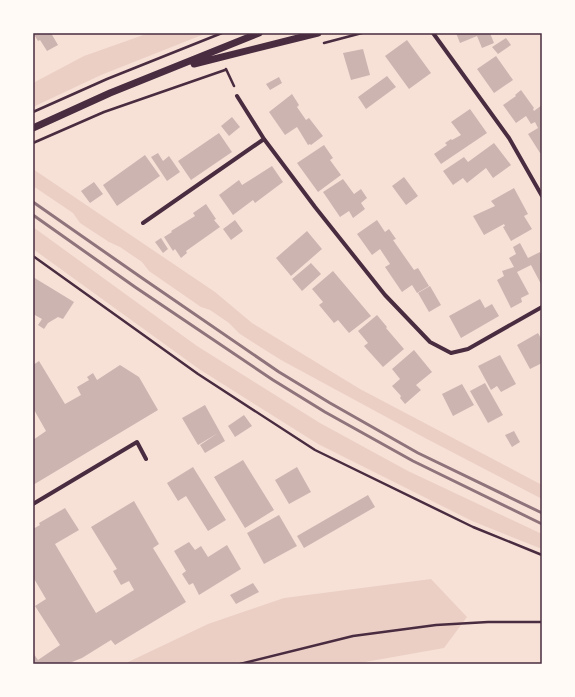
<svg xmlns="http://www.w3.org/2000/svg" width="575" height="697" font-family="'Archivo Narrow',sans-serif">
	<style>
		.green { fill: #ebcfc5 }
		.building { fill: #ccb4b1 }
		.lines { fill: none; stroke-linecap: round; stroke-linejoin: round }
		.path { stroke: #4a2c40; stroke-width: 2.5 }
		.minor { stroke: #4a2c40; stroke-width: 4 }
		.tertiary { stroke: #4a2c40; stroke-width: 7 }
		.rail { stroke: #8f747c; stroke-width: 3 }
		.neatline { fill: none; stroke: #4a2c40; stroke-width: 1.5 }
	</style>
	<rect width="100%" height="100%" fill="#f7e1d7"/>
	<path class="green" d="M149,33H207L101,75L33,107V83L84,56Z
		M33,169L215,292L252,323L360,389L542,485V499L425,438L281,360L240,334L229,323L210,310L201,307L149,271L142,262L120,247L109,242L80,223L73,213L33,186Z
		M33,227L197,346L320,423L408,471L542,534V549L472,521L318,444L199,369L33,249Z
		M431,579L467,617L444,648L354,664H124L208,624L284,598Z"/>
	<path class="building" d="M33,33H51L58,45L47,51L40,40L38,41Z
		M456,33H490L494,43L482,48L477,36L460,43Z
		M506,38L511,45L498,54L492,47Z
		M407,40L431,73L409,89L385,56Z
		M363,49L370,75L351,80L343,53Z
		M496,56L513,80L494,93L477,69Z
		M387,76L396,87L366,109L358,97Z
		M279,77L282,83L270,90L266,84Z
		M521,90L534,108L533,109L534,111L542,105V152L540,153L528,134L538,128L535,122L531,124L526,116L516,123L503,105L516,96L515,95Z
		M292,94L299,105L297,107L306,120L309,118L323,136L311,145L310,144L308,145L297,127L285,135L269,112Z
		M470,109L487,133L441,164L434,154L447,145L445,143L451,139L452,140L461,135L451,122Z
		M232,117L240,127L229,136L221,126Z
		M219,133L232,152L191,180L178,161Z
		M494,143L511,165L493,178L486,168L467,183L463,178L453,185L443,171L464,157L468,162Z
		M324,145L333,158L330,160L341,175L318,192L297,163Z
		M158,153L163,161L169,156L180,172L167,181L151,157Z
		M145,155L160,176L117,206L103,185Z
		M272,166L283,182L255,203L253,200L233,215L219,195L239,180L242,185Z
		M404,177L418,196L406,205L392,186Z
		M343,179L354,194L361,189L367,198L361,203L365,209L353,218L349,211L340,217L323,192Z
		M94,182L103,194L90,203L81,191Z
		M514,188L528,214L524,216L532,229L511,241L503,227L505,226L504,224L484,235L473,216L495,206L491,201Z
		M206,204L216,219L214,220L220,227L186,251L187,253L181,258L175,249L173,251L164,237L172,232L171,231L195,216L193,213Z
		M235,220L243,231L231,240L223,229Z
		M377,220L385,232L389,229L396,239L393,240L414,270L418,268L429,286L417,293L412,285L402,292L385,267L390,264L380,249L372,255L357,234Z
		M307,231L322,249L291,276L276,258Z
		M161,238L168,249L163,253L155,242Z
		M520,243L528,258L540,252V253L542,252V286L531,265L517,272L529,294L521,298L522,302L511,308L497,280L504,276L502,271L514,267L509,258L516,254L513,247Z
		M311,263L321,274L302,291L292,279Z
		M333,271L371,316L349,333L338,320L334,323L319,305L323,302L312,289Z
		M33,277L74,302L63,319L58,317L48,323L44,329L38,325L42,319L33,314Z
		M430,286L441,305L429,312L418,293Z
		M480,299L485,308L492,304L499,316L461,338L449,316Z
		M377,315L387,327L386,328L404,349L383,367L364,346L368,343L358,331Z
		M538,333L542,340V363L530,369L517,345Z
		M414,350L432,372L416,385L421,390L405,404L400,398L401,396L392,386L400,379L392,369Z
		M500,355L516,384L501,392L497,386L491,390L478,366Z
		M39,361L65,404L81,395L77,387L89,380L87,377L93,373L97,380L120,365L139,377L158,410L33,485V440L46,431L33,408V365Z
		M485,383L503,415L488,423L470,391Z
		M462,384L474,405L453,416L442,394Z
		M205,405L225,441L205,453L200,445L218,433L198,445L182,418Z
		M244,415L252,426L235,437L228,426Z
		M514,431L520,442L512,447L505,435Z
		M243,460L274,510L245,528L214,477Z
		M193,467L226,520L208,531L186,496L178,501L167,483Z
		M297,467L311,492L289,504L275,480Z
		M368,495L375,507L304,548L297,536Z
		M134,501L159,544L153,548L186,602L115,645L111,640L82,658L67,664H33V653L38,660L60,645L35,606L46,599L33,577V529L40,525L39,523L65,508L79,530L55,544L96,613L134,590L129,581L121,585L113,571L117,569L91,527Z
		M279,515L297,546L264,564L247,533Z
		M189,542L195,550L201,546L208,557L227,545L241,569L199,595L193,583L189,585L182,574L186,571L174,551Z
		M253,583L259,592L236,604L230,595Z"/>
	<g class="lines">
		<path class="path" d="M324,43L362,33
			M226,69L234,86
			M33,112L107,79L222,33
			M33,143L104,112L225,70
			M33,256L198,374L315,450L473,527L542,555
			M240,664L353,636L436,625L488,622H542"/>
		<path class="minor" d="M433,33L509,138L542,196
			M237,96L264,139L315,207L385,295L430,342L451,353L468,349L542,307
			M143,223L264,139
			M33,504L137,442L146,459"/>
		<path class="tertiary" d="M194,64L318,33
			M33,128L110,93L259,33"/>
		<path class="rail" d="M33,202L142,278L279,372L330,403L418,453L542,513
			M33,215L135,287L273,380L325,412L413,461L542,524"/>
	</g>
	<rect width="575" height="697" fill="none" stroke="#fffaf5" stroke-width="68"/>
	<rect x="34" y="34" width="507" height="629" class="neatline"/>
</svg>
